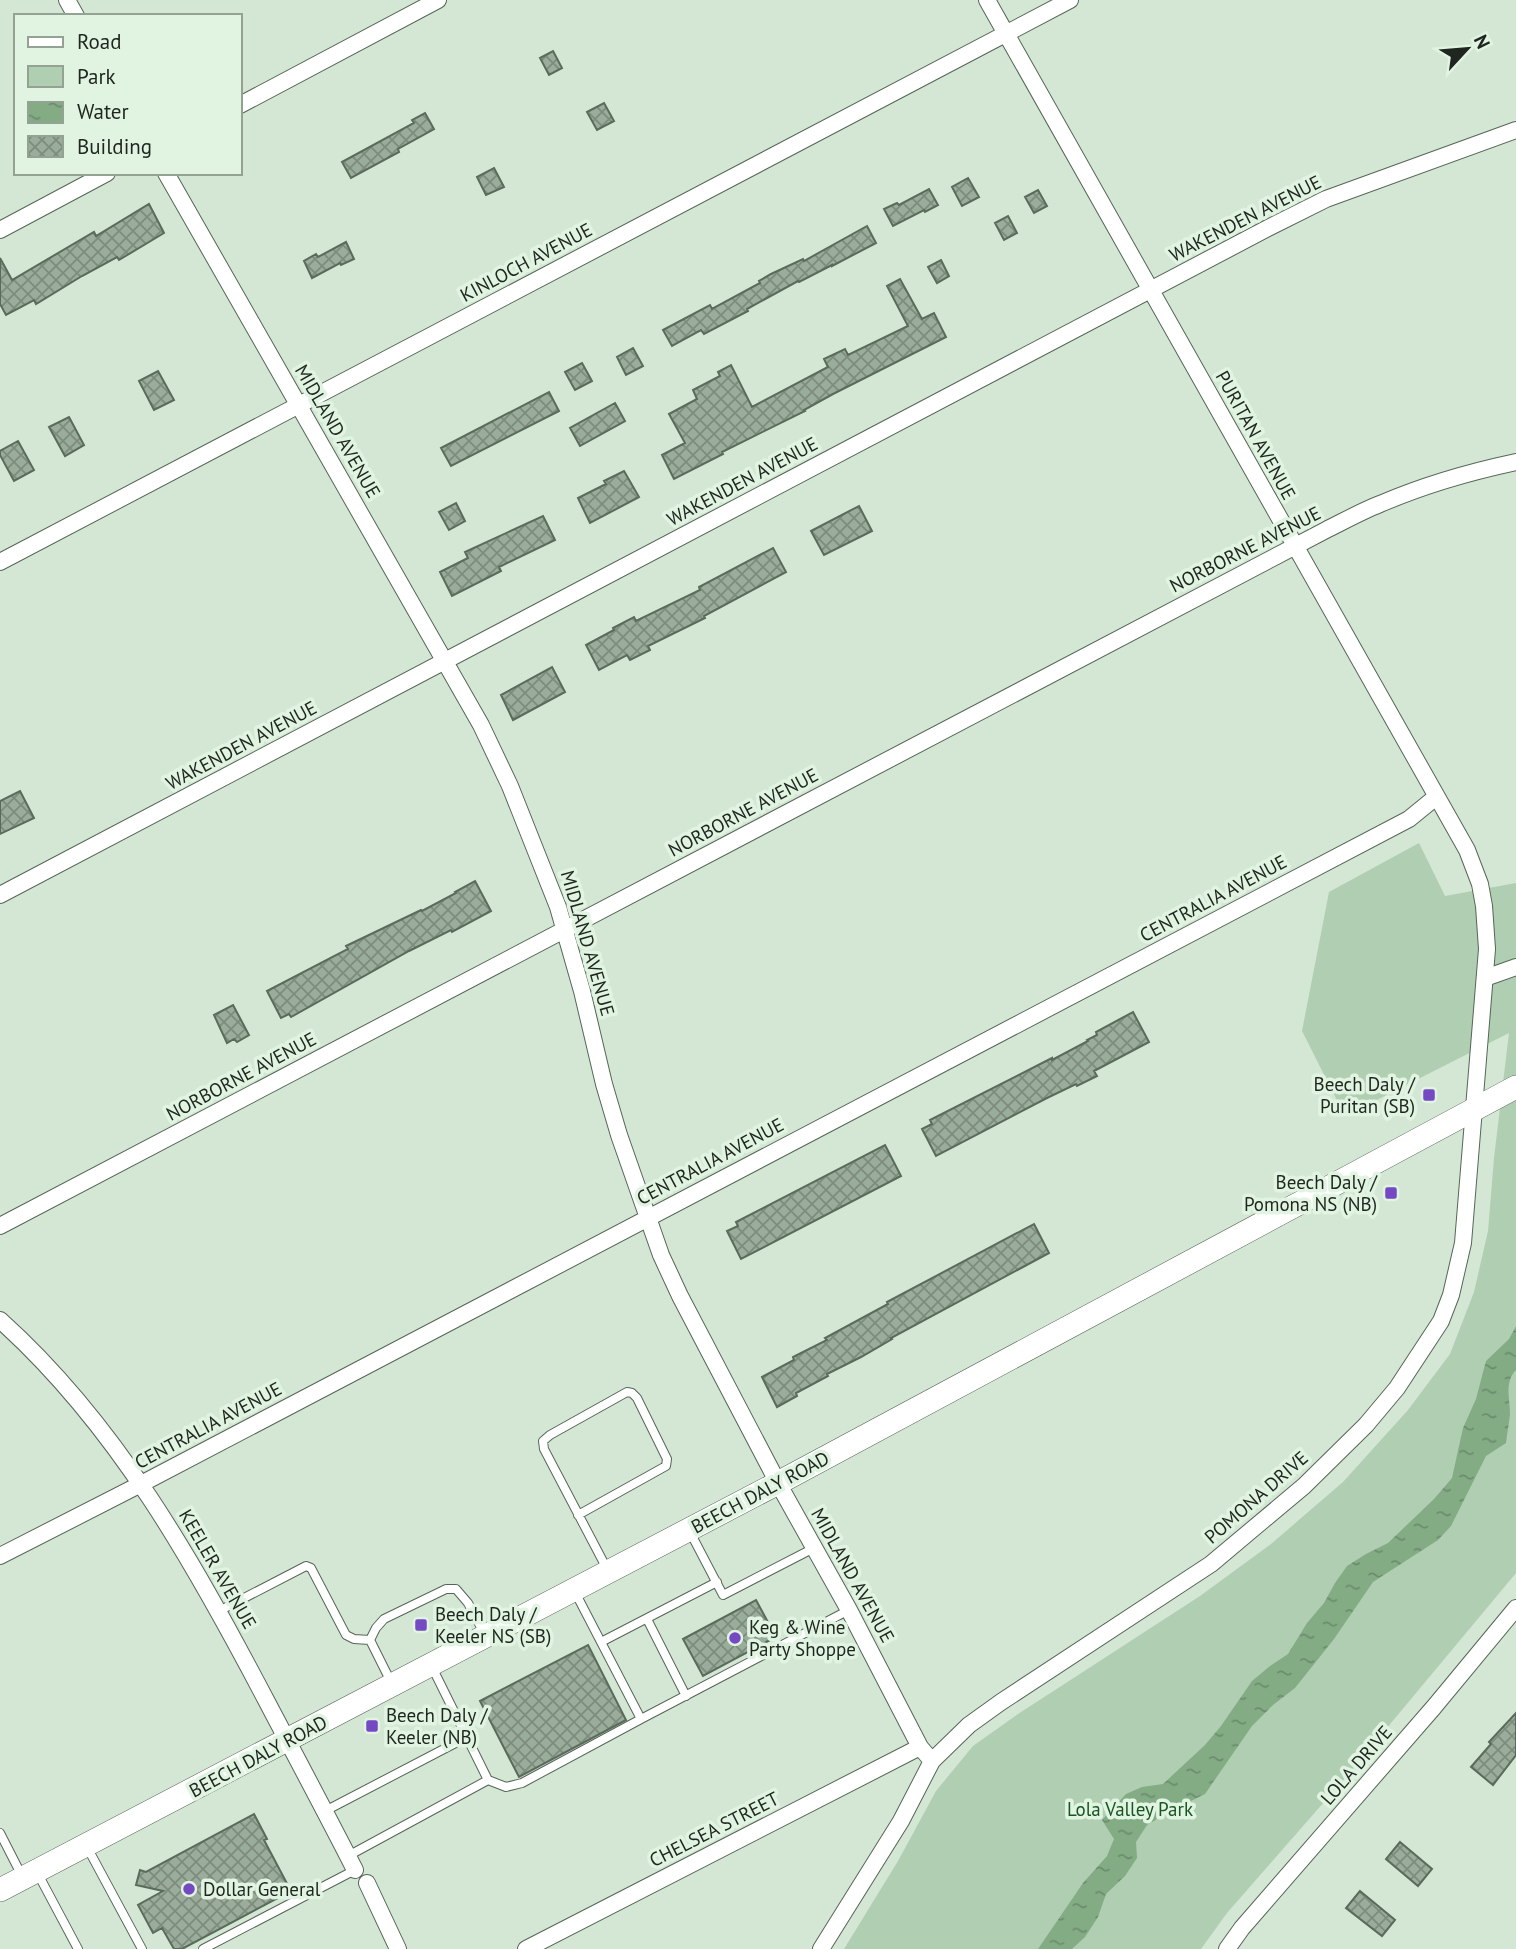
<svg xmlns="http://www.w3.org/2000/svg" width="1516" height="1949" font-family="'PT Sans',sans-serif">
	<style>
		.green { fill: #b0ceb1 }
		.water { fill: url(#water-ripples) }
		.building { fill: url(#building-cross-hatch); stroke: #5a6b5b; stroke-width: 2 }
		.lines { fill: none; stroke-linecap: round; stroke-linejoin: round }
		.service-casing { stroke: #556656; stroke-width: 10 }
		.minor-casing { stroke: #556656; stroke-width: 18 }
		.secondary-casing { stroke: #556656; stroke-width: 24 }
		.service { stroke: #fff; stroke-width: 8 }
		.minor { stroke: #fff; stroke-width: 16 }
		.secondary { stroke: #fff; stroke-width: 23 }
		.poi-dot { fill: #7449c1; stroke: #e0f4e1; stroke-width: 2.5 }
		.labels { text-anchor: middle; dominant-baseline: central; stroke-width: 7; stroke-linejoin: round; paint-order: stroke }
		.street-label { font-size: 19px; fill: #1f261f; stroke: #e0f4e1 }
		.poi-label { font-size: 19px; fill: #1f261f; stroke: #e0f4e1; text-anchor: start }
		.park-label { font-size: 19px; fill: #195522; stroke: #e0f4e1 }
	</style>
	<defs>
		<pattern id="water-ripples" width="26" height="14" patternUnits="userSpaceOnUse" patternTransform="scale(1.75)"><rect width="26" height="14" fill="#83ac85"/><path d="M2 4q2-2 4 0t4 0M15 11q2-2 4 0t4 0" fill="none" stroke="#6b8c6c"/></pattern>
		<pattern id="building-cross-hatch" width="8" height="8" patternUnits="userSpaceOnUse" patternTransform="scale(1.75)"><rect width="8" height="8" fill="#9aac9a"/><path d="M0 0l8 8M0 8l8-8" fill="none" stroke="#7d8c7d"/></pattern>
	</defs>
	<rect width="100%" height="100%" fill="#d3e7d4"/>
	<path class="green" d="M1419,843L1445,896L1516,883V1573L1346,1777L1227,1913L1201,1949H844L898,1861L936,1791L973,1746L1018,1714L1200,1596L1271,1544L1343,1482L1408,1410L1450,1354L1474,1292L1488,1231L1494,1158L1509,1033L1345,1116L1302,1031L1329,892Z"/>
	<path class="water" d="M1516,1326V1370C1504,1382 1510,1400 1510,1414C1509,1424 1507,1433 1506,1443L1486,1456L1451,1526L1438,1540L1373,1582L1334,1639L1295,1688L1273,1705L1252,1726L1205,1794L1163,1815L1147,1825L1136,1842L1137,1858L1125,1876L1106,1894L1098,1917L1085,1937L1072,1949H1038L1083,1883L1107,1856L1114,1839L1102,1820L1126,1794L1142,1787L1163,1784L1205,1745L1221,1726L1252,1681L1270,1666L1288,1654L1307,1623L1324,1603L1335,1583L1347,1566L1366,1554L1388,1543L1434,1499L1452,1478L1463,1428L1476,1399L1486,1361L1509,1339Z"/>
	<path class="building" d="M553,51L562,68L549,75L540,58Z
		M604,103L614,121L597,130L587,112Z
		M425,113L434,129L398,149L399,152L351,178L342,162L414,123L412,120Z
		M494,168L504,187L486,195L477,177Z
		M968,178L979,197L962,206L952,187Z
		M929,189L938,205L925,212L924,210L893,226L884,209L897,203L899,205Z
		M1038,190L1047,206L1034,213L1025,197Z
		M149,204L164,233L119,260L117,257L82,276L36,304L34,300L6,315L0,304V258L12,280L94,232L96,236Z
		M1008,216L1017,233L1004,240L995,223Z
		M867,226L876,243L832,266V265L799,282L798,281L747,309L748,311L704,334L701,330L672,346L663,330L710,305L712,309L760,283L759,281L771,274L803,259L804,261Z
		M346,242L354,259L341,265L340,263L312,278L304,261L316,254L318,257Z
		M941,260L949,276L937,283L928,267Z
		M900,279L922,319L934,313L946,337L833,394L804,410L805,411L722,452L723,454L674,479L662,455L685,443L669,414L697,399L693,390L720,376L718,372L731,365L752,407L828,367L824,359L845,349L848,355L908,326L887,286Z
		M633,348L643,366L626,375L617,357Z
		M582,363L592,381L575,390L565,372Z
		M158,371L174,400L154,410L139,381Z
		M549,392L559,411L451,466L441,448Z
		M615,403L625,421L580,446L570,428Z
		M69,417L84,445L65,456L49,427Z
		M18,441L34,470L14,481L0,455V451Z
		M624,471L639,497L590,523L578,498L606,484L604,481Z
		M456,503L465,521L449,530L439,512Z
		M859,506L872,531L824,555L811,531Z
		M543,516L555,540L499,567L501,571L452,596L440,572L468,558L465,552Z
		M773,548L786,572L704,616L705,618L648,646L650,650L630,660L627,655L599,670L586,645L614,630L613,628L634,617L636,621L700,590L699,587Z
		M552,667L565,692L513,720L501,695Z
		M20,791L34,818L0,834V801Z
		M475,881L491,911L452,932L451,930L409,951L291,1017L289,1014L281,1018L267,991L348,949L346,946L421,910L422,911L456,893L455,892Z
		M233,1005L249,1035L237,1042L234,1039L227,1043L214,1015Z
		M1133,1012L1149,1042L1094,1071L1097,1076L1077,1086L1076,1084L1047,1098L936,1156L922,1129L932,1124L930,1120L1052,1058V1060L1088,1041L1087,1040L1097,1035L1096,1032Z
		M885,1145L901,1176L741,1259L727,1231L738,1226L736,1222Z
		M1034,1224L1049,1253L891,1338L892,1339L861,1357L827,1374L828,1376L796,1393L797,1396L777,1407L762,1377L794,1360L793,1357L827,1340L825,1338L888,1304L887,1302Z
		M756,1600L776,1637L703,1676L683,1639Z
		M588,1645L626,1720L519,1777L480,1701Z
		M1516,1713V1755L1493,1785L1471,1767L1491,1744L1489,1742Z
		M254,1814L267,1839L264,1840L291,1891L182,1949H174L162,1928L153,1933L138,1905L163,1891L136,1885L140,1870L146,1872Z
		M1400,1842L1432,1869L1418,1886L1386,1859Z
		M1360,1891L1395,1920L1382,1936L1346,1908Z"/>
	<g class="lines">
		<defs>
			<path id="service" d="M578,1515L666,1466L667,1459L637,1398L632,1393L627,1392L550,1435L543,1441L544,1449L607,1569
				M690,1532L723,1595L814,1548
				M219,1611L306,1566L311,1568L346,1635L354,1639L370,1640
				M647,1619L686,1696
				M601,1642L717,1582
				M431,1665L488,1780L506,1787L522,1783L641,1719L575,1592
				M391,1682L370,1640L376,1628L384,1619L446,1589H456L468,1603L484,1633
				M641,1719L849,1610
				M325,1811L467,1737
				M0,1833L22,1876
				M87,1847L142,1949
				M348,1856L488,1780
				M38,1874L78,1949
				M203,1949L355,1870"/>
			<path id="minor" d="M67,0L76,16
				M240,105L438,0
				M166,173L481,725L510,786L558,907L582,991L604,1084L619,1135L661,1255L680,1296L778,1483L849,1610L920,1747L932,1761
				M0,230L107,173
				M0,562L1070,0
				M0,895L1268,228L1326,199L1516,130
				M1485,978L1516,967
				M0,1226L1326,530C1344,521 1362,511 1380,504C1424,485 1469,472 1516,462
				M0,1320C117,1425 194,1563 266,1700C296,1757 326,1813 355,1870
				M0,1556L141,1484L1409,819L1436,797
				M367,1883L398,1949
				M526,1949L920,1747
				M821,1949L901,1821L932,1761L969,1725L1001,1702L1211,1564L1304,1486L1366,1425L1397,1388L1441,1321L1451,1295L1463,1243L1487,949L1484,906L1480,884L1467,850L987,0
				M1227,1949L1242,1928L1434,1707L1516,1608"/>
			<path id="secondary" d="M0,1890L778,1483L1516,1087"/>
		</defs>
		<use href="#service" class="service-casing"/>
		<use href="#minor" class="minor-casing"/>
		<use href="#secondary" class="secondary-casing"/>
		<use href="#service" class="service"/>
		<use href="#minor" class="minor"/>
		<use href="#secondary" class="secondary"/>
	</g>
	<g class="poi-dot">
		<rect x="1422" y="1088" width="14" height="14" rx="3.5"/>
		<rect x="1384" y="1186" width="14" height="14" rx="3.5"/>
		<rect x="414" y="1618" width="14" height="14" rx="3.5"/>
		<circle cx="735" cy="1638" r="7"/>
		<rect x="365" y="1719" width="14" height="14" rx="3.5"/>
		<circle cx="189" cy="1889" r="7"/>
	</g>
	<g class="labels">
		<g class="street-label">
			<text transform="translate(1245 218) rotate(-27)">WAKENDEN AVENUE</text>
			<text transform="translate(526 262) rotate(-28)">KINLOCH AVENUE</text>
			<text transform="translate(338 431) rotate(60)">MIDLAND AVENUE</text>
			<text transform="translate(1256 435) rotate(61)">PURITAN AVENUE</text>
			<text transform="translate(742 481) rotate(-28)">WAKENDEN AVENUE</text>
			<text transform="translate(1245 549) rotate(-27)">NORBORNE AVENUE</text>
			<text transform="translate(241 745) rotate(-28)">WAKENDEN AVENUE</text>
			<text transform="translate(743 812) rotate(-28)">NORBORNE AVENUE</text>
			<text transform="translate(1213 898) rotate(-28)">CENTRALIA AVENUE</text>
			<text transform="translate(588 943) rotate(74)">MIDLAND AVENUE</text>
			<text transform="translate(241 1076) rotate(-28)">NORBORNE AVENUE</text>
			<text transform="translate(710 1161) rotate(-28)">CENTRALIA AVENUE</text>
			<text transform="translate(208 1425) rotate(-28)">CENTRALIA AVENUE</text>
			<text transform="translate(760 1492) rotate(-28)">BEECH DALY ROAD</text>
			<text transform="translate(1256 1497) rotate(-41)">POMONA DRIVE</text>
			<text transform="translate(218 1569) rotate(60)">KEELER AVENUE</text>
			<text transform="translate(853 1575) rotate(61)">MIDLAND AVENUE</text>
			<text transform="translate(258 1756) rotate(-28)">BEECH DALY ROAD</text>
			<text transform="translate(1356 1765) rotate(-49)">LOLA DRIVE</text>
			<text transform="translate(714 1829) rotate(-27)">CHELSEA STREET</text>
		</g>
		<g class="poi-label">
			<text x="1415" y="1084" text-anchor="end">Beech Daly /<tspan x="1415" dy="22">Puritan (SB)</tspan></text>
			<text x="1377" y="1182" text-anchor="end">Beech Daly /<tspan x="1377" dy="22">Pomona NS (NB)</tspan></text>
			<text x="435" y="1614">Beech Daly /<tspan x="435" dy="22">Keeler NS (SB)</tspan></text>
			<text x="749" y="1627">Keg &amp; Wine<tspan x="749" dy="22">Party Shoppe</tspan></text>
			<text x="386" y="1715">Beech Daly /<tspan x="386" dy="22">Keeler (NB)</tspan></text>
			<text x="203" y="1889">Dollar General</text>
		</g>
		<g class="park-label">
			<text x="1130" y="1809">Lola Valley Park</text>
		</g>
	</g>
	<rect x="14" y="14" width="228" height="161" fill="#e0f4e1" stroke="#93a293" stroke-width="2"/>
	<rect x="28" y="37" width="35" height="10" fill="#ffffff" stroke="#93a293" stroke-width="2"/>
	<text x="77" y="49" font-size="21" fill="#1f261f">Road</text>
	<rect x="28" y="66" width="35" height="21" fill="#b0ceb1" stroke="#93a293" stroke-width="2"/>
	<text x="77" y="84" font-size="21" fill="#1f261f">Park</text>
	<rect x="28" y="102" width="35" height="21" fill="url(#water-ripples)" stroke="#93a293" stroke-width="2"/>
	<text x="77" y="119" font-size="21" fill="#1f261f">Water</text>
	<rect x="28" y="136" width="35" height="21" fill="url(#building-cross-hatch)" stroke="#93a293" stroke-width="2"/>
	<text x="77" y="154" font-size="21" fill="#1f261f">Building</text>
	<g transform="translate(1467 49) rotate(64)" stroke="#e0f4e1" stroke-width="5" paint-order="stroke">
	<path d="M0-5L12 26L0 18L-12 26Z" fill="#1f261f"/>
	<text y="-10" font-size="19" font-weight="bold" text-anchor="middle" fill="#1f261f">N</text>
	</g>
</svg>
